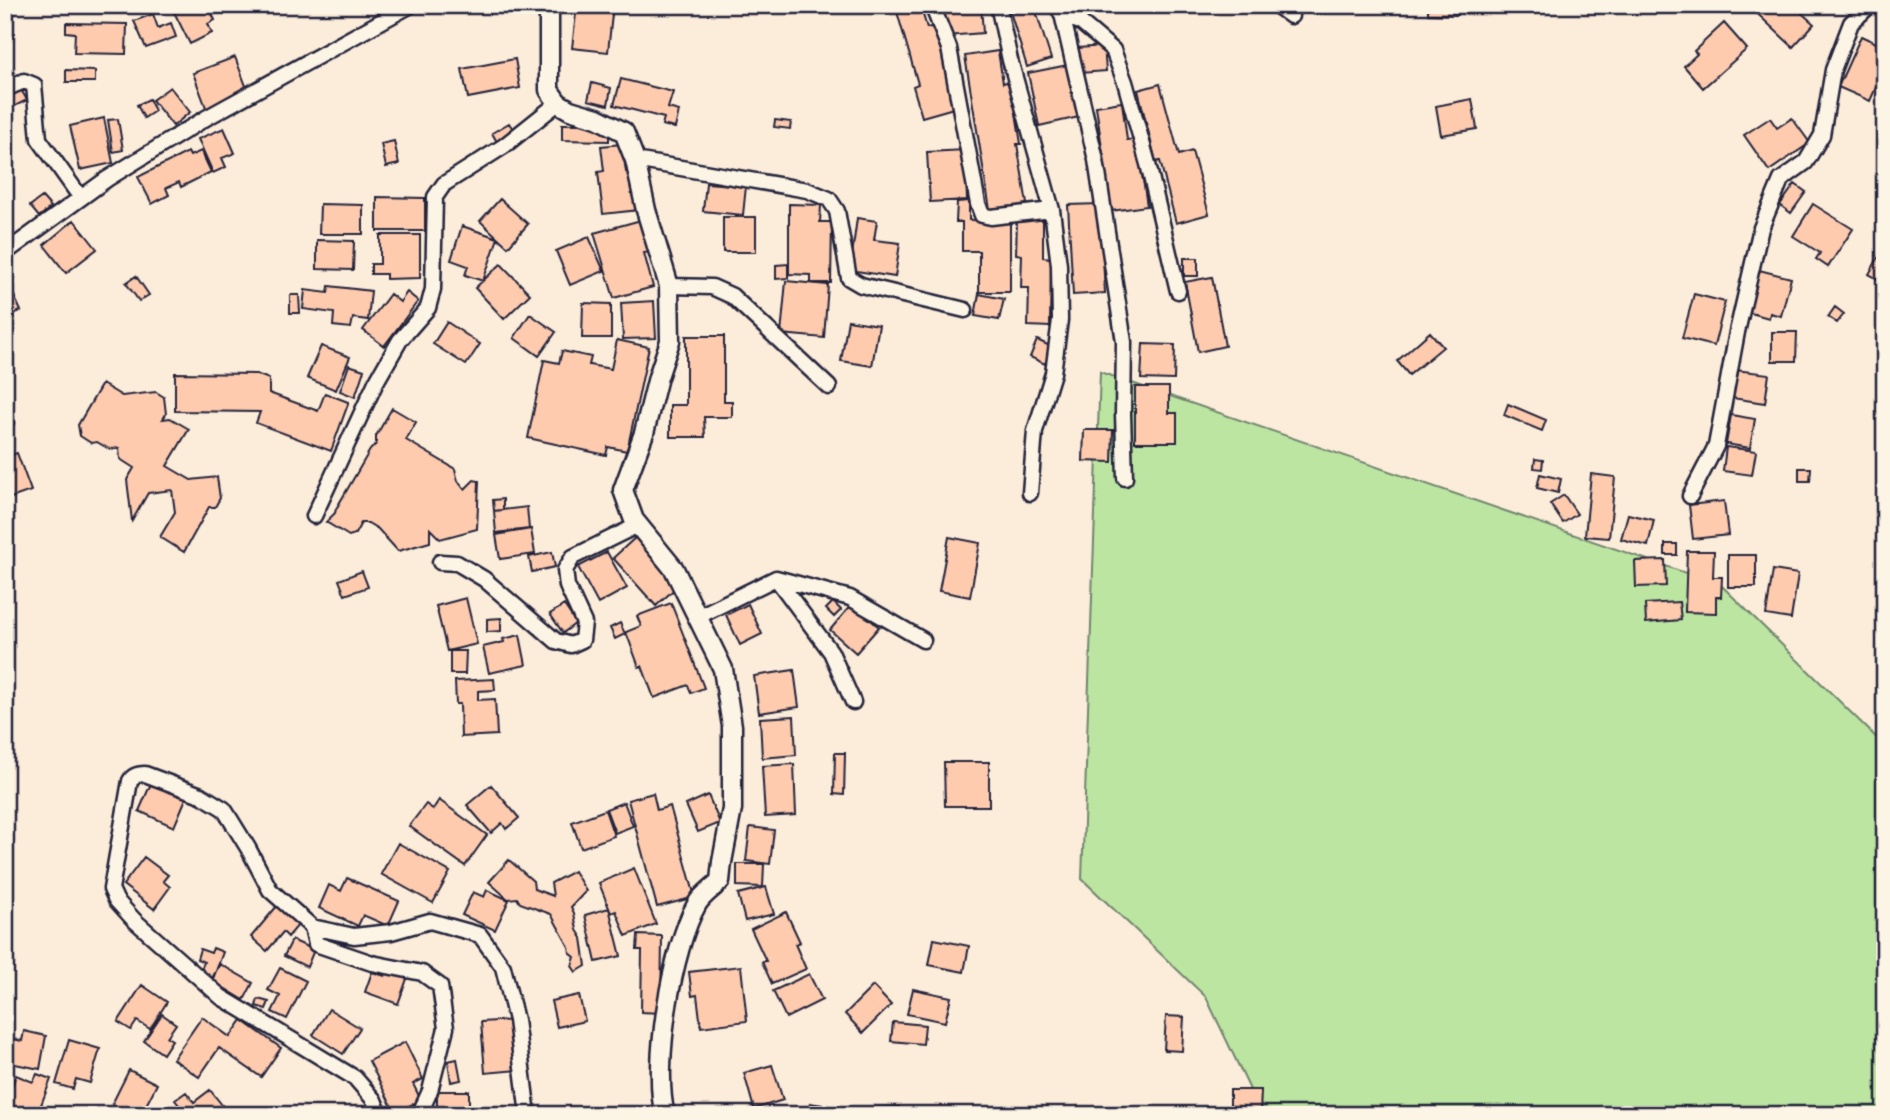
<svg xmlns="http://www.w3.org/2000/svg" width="1890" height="1120" font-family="'Shantell Sans',sans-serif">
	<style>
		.green { fill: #bce5a2; stroke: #6f846e; stroke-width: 2 }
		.building { fill: #fecbae; stroke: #22223b; stroke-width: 2 }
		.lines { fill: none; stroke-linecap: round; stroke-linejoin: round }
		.minor-casing { stroke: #22223b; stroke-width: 19 }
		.tertiary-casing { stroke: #22223b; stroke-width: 23 }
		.minor { stroke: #fcf5e5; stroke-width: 14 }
		.tertiary { stroke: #fcf5e5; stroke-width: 18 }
	</style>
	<rect width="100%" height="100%" fill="#fcedda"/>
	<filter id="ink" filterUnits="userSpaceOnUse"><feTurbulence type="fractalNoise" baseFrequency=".0143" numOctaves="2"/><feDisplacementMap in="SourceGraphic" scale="14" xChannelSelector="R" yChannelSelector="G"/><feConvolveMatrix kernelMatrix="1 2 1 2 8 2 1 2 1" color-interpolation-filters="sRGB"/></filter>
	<g filter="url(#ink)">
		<path class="green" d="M1100,372L1721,585L1885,746V1115H1262L1206,997L1082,879Z"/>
		<path class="building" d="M173,5H208L215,20L208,24L212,33L190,44L171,6Z
			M577,5H613L608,52L572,48Z
			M895,5H920L927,28L934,26L957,107L922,117L913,86L918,84Z
			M943,5H981L983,33L946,36Z
			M1008,5H1034L1051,59L1027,67Z
			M1428,5H1458V15L1428,14Z
			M1748,5H1793L1814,24L1793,47Z
			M153,14L158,28L171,23L176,37L146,48L134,21Z
			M66,23L127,24L126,54L74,53L75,33L66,32Z
			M1724,23L1747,49L1703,88L1684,66L1697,54L1694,51Z
			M1861,36L1885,47V67L1870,101L1838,87Z
			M1104,46L1106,71L1080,73L1078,48Z
			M998,51L1003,83L1011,81L1021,144H1017L1027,204L990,210L965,56Z
			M235,57L249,94L207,110L193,73Z
			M515,59L520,88L468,98L462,69Z
			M1068,65L1079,117L1039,126L1028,73Z
			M66,70L95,71V82H66Z
			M621,79L673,92L668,108L679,111L675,128L662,125L664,118L614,105Z
			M592,83L611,88L608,105L588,100Z
			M1160,84L1179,155L1192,151L1209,214L1176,223L1160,161L1156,162L1138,90Z
			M170,87L190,112L173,126L152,100Z
			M20,88L27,100L5,111V96Z
			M149,99L155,111L144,118L137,105Z
			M1472,99L1477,129L1441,135L1436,106Z
			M1122,102L1127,140L1137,139L1147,206L1111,211L1096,106Z
			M104,118L113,163L80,170L70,126Z
			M1770,118L1777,128L1792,118L1810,143L1769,171L1744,135Z
			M118,119L123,150L113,152L108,120Z
			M775,120L791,122L790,129L774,127Z
			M509,123L515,132L497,142L492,133Z
			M562,124H609V141L562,140Z
			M224,128L235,153L222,158L226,167L213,173L198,139Z
			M394,141L399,164L386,167L381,144Z
			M622,144L626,172L634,171L639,210L603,214L598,172L604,171L601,146Z
			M965,150L967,200L930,202L927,152Z
			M201,151L211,172L181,187L179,182L166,188L169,195L152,204L138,177L188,152L190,156Z
			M706,183L746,186L743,215L703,211Z
			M1795,184L1806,192L1791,213L1780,205Z
			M42,197L51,207L39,217L30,206Z
			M377,197L425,198V231H377Z
			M500,199L528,224L508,247L480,221Z
			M969,201V220L1010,221V292H979V251H962V222H956L957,202Z
			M320,204L363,205V234H319Z
			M789,204L821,205L820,222H832L831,283H811V275L789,274Z
			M1100,204L1105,293L1073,295L1068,205Z
			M1813,204L1853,229L1828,267L1816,259L1820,253L1793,236Z
			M723,217H756V252H723Z
			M857,218L877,221L874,240L900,243L895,277L850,270Z
			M74,220L97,249L66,273L44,245Z
			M641,220L650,252L644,253L653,287L614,298L594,233Z
			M1017,220H1043V257L1051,258L1050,327L1028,326L1029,288H1021L1022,255L1016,254Z
			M462,226L498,238L483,281L465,275L468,266L451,260Z
			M380,235H420V278L386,279V274H371V264H380Z
			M589,237L604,271L570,285L556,251Z
			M317,240L354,241L353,270L317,269Z
			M1885,246V283L1869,274Z
			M1184,258H1198V276H1184Z
			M501,264L530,294L504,319L475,288Z
			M788,264V278L776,279V265Z
			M1759,270L1791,278L1781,316L1770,313L1769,318L1747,312Z
			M5,276L21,311L5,317Z
			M136,276L149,295L139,301L126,283Z
			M1212,277L1225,346L1198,352L1185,282Z
			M786,281L828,285L824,338L781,334Z
			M329,286L371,291L368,320L353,318L351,328L333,326L334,313L303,309L305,290L328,293Z
			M407,292L418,301L384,346L363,330L390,294L400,302Z
			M979,294L1004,299L999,320L975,316Z
			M1694,294L1725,302L1714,346L1682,338Z
			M290,295H299L300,313H290Z
			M654,301L656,338L623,339L621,303Z
			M583,303L611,304V338H582Z
			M1835,307L1844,314L1837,323L1828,317Z
			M530,314L556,332L539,356L514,338Z
			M848,320L879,325L872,366L841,361Z
			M447,322L480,344L466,365L433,344Z
			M1430,332L1443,347L1409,375L1397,361Z
			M1772,332H1797L1796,361H1772Z
			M686,336H724V401H732V417H704L705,437H670V405H686Z
			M617,340L649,347L627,451L608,447L606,455L528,438L544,360L559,363L562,351L591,357L589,365L611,369Z
			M1037,340L1052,347L1045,364L1030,357Z
			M1143,344L1175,345L1174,380L1141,379Z
			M321,346L350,357L336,390L307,378Z
			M349,365L364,370L355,397L340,391Z
			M1735,370L1769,374L1765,403L1732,398Z
			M175,373L256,374L269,379V393L318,411L325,393L348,402V404L331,451L256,423L260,412L175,411Z
			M102,384L122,396L156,392L164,397L166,414L163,419L170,418L189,429L167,466L191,480L217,477L220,498L215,507H209L184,552L160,537L175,512L172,490L148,493L132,521L127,480L134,468L120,459L119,448L109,449L97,442L91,443L80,436L78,425Z
			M1135,387H1169V413H1177V442H1135Z
			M1508,404L1546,420L1542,431L1504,415Z
			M392,408L416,422L406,440L455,469L458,481L465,489L474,480L479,481L477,529L440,539L430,529V542L398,551L378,529L368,523H361L355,534L349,536L326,522L335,513L336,509L370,450L376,444V436Z
			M1731,415L1755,419L1750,448L1726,444Z
			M1084,430H1113L1112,462L1083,461Z
			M1726,447L1756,451L1752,475L1723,471Z
			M17,453L31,491L5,500V457Z
			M1535,459L1543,460L1542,469L1534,468Z
			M1799,468H1811L1810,481H1799Z
			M1540,474L1561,479L1558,493L1537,488Z
			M1591,474L1615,477L1609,538L1585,536Z
			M1564,495L1577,514L1563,523L1550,504Z
			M503,499V510L494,511L493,500Z
			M1724,501L1728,535L1693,539L1689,505Z
			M527,507L529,529L496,533L494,511Z
			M1628,514L1654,520L1648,546L1621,539Z
			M531,529L535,554L500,559L496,535Z
			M637,536L680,584L656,606L613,558Z
			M949,537L980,543L970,597L939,591Z
			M1665,544H1677V555H1665Z
			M1687,551H1714L1713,577H1722L1721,597H1716V613L1685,612Z
			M552,552L555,567L532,572L529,557Z
			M607,552L627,588L598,604L578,567Z
			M1728,555H1756V587H1728Z
			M1665,560L1666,586L1636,587L1635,561Z
			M1773,570L1798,574L1791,619L1766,615Z
			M362,571L368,587L345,595L339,580Z
			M466,598L477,644L447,651L436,606Z
			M833,602L841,610L834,617L826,609Z
			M1679,602L1681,620L1646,623L1645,604Z
			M671,603L704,688L691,693L688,685L654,698L642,666L639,667L626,632L641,626L637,616Z
			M748,604L762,634L740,645L726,615Z
			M852,604L879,627L856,653L830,630Z
			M564,605L576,623L563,633L550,614Z
			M501,618V631L487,632V619Z
			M620,623L625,634L615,639L610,628Z
			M520,635L526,665L489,673L483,647L504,642L503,639Z
			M450,651H466L465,674H450Z
			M794,670L799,707L759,713L754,676Z
			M494,679L495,690L478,691V700L495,699L497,735L461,737L460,704H456L455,681Z
			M794,716L796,755L762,758L760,718Z
			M835,753H845L844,795L834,794Z
			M944,762H989V806H945Z
			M794,764L796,815L765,817L762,766Z
			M152,781L187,796L174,827L139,811Z
			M491,785L519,818L506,829L502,823L491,833L467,805Z
			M653,793L657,810L670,806L695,897L657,907L628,800Z
			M708,795L720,823L698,832L686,805Z
			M439,800L487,835L465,866L409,826L426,804L433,809Z
			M624,802L633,826L615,833L606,809Z
			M605,810L614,836L581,848L572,822Z
			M750,827L774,830L770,864L746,861Z
			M398,843L450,872L433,903L381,874Z
			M144,857L168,875L163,881L170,887L154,909L123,885Z
			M509,860L533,881L534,889L553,896L551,883L574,871L586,891L571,907L574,913L577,930L582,938L586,966L576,972L572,966L575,957L570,953L569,947L551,914L520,903L517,898L508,899L489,882Z
			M737,864H764L763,887L737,886Z
			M634,868L656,924L626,936L616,911L611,913L599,883Z
			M347,878L399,901L388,926L363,915L358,926L319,908L329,885L341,891Z
			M766,887L774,914L745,921L738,894Z
			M487,890L509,900L495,930L462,915L473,892L484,897Z
			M277,906L299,924L288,937L283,932L267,951L251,937Z
			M609,908L621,956L596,962L585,915Z
			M786,912L800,942L795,944L806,969L772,984L762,962L766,961L751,929Z
			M638,935L662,936L661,1013L641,1012L642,950H637Z
			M934,939L969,946L964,972L929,965Z
			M292,940L314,950L307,967L284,956Z
			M213,948L223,952L213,979L199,974L204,962L197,959L200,949L211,953Z
			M220,964L253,983L244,1000L211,980Z
			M741,966L747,1021L701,1027L697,995L692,996L689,972Z
			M280,968L306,981L287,1019L272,1012L280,996L268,990Z
			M388,969L408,976L398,1004L365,992L372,972L385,976Z
			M809,974L822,1000L786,1018L773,991Z
			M142,985L167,1002L150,1029L137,1021L131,1030L118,1022Z
			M873,986L891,1005L863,1033L845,1014Z
			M913,989L951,997L945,1022L907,1014Z
			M579,995L585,1021L557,1027L551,1001Z
			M258,999L269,1002L266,1009L256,1006Z
			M329,1009L360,1028L343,1054L313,1035Z
			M162,1014L176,1024L167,1037L172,1040L163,1054L144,1041Z
			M1166,1016L1184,1017L1182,1051L1164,1050Z
			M202,1017L230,1037L242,1020L281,1048L261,1077L219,1048L199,1077L173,1059Z
			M515,1020L519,1070L485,1073L481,1022Z
			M893,1022L925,1025L923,1044L891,1041Z
			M24,1031L46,1036L40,1069L5,1062V1037L22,1041Z
			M69,1040L100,1049L90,1083L76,1079L73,1089L56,1084Z
			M405,1042L423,1079L413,1084L421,1100L395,1113L369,1061Z
			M457,1059L461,1080L451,1082L448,1061Z
			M772,1065L783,1100L754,1109L744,1073Z
			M129,1070L157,1084L141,1115H133L112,1104Z
			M37,1074L51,1079L41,1105L50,1109L48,1115H5V1103L16,1075L33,1082Z
			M210,1090L230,1115H187L175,1100L186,1092L194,1102Z
			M1230,1090H1261L1260,1115H1230Z
			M437,1091H469V1115H437Z
			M810,1103L836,1107L835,1115H808Z
			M899,1107V1115H874V1108Z"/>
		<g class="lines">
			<defs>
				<path id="minor" d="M932,5L949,48L978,204L982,215L991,217L1052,210
					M998,5L1010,60L1052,210L1059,265L1060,320L1053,373L1035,431L1030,493
					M1056,5L1062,14L1080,22L1113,50L1125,82L1148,164L1178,291
					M1276,5L1291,16
					M1062,14L1096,160L1124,342L1123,414L1125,478
					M5,89L24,81L34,85L39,139L81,198
					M635,160L807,190L829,199L837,211L849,278L861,285L965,310
					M5,253L107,179L206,118L411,5
					M669,286L712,287L732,296L829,387
					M5,421H6
					M1690,496L1716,446L1737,332L1761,228L1781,180L1806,162L1822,135L1833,70L1851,23L1870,5
					M314,516L376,382L400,340L428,308L433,289L435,197L444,184L504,146L558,103
					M440,562L457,563L484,579L556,641L571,645L582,640L584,623L567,586L565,570L573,557L638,525
					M776,578L831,652L853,702
					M697,617L776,578L850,598L923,640
					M312,927L316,944L372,963L422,973L440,986L446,1028L430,1091L419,1115
					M380,1115L374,1100L355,1078L221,997L134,920L116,900L111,889L130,781C133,775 138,774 145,774L201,795L224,809L248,848L270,890L312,927L354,936L391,932L430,921L480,935L503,967L516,1020L528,1115"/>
				<path id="tertiary" d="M549,5V90L558,103L570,110L597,118L624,132L635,160L646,210L669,286L670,341L658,377L644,433L623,490L634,520L674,569L723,669L732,726V809L722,862L720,881C713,888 702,895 697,904C672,947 652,1066 665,1115"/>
			</defs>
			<use href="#minor" class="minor-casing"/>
			<use href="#tertiary" class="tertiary-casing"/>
			<use href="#minor" class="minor"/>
			<use href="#tertiary" class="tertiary"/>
		</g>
	</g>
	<rect width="1890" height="1120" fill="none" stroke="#fcf5e5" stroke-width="28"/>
	<rect x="14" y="14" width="1862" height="1092" fill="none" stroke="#22223b" stroke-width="2.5" filter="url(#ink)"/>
</svg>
